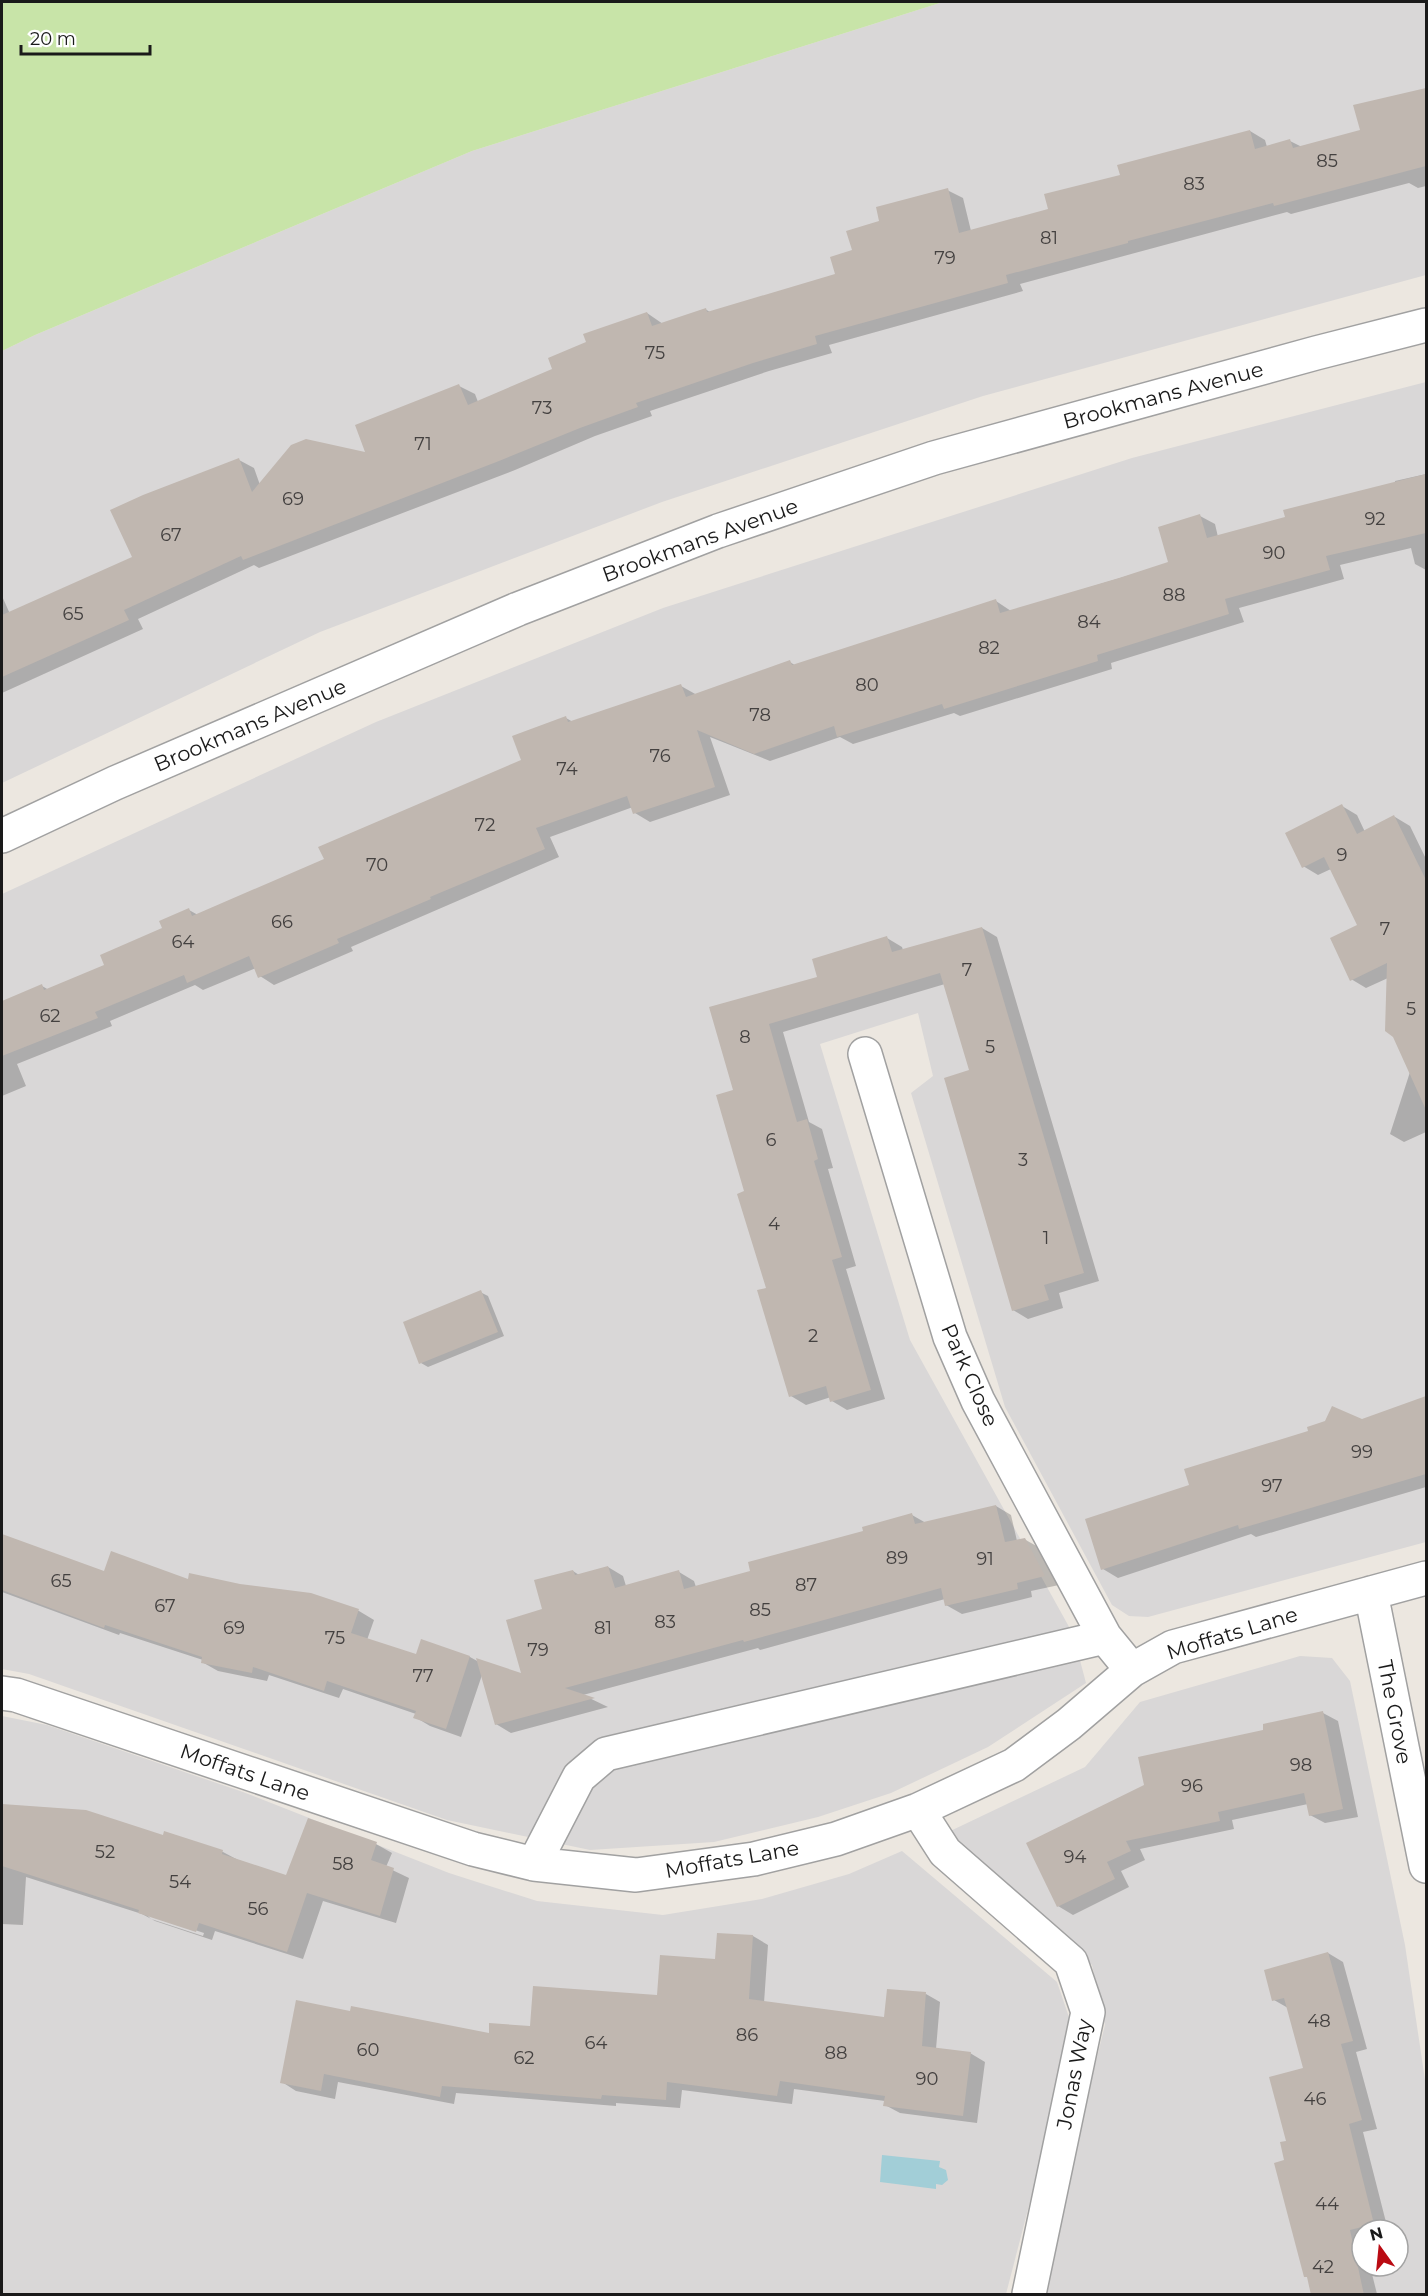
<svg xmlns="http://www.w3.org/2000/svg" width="1428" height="2296" font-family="Montserrat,sans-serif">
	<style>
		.residential { fill: #d9d7d7; fill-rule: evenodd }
		.grass { fill: #c8e4a8 }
		.water { fill: #a2ced7 }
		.shadow { fill: #0003; fill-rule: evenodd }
		.building { fill: #c0b7b0 }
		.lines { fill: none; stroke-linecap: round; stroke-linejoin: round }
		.minor-casing { stroke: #a1a1a1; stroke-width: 36 }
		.minor { stroke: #fff; stroke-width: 33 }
		.labels { text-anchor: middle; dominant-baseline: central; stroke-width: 4.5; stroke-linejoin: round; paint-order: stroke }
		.number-label { font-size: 18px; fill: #444140 }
		.street-label { font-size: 21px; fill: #1a1a1a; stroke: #fff }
	</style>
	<rect width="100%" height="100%" fill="#ece7e0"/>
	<path class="residential" d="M943,2H1426V275L983,396L662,502L320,632L2,783V351L35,335L472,151Z
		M1426,382V1542L1148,1617L1129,1616L1112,1605L1005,1407L911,1093L933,1076L918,1013L820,1044L910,1340L1073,1634L1086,1683L988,1747L891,1793L818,1817L714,1842L590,1850L447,1820L29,1674L2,1669V894L376,722L663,608L1132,458Z
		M1300,1656L1332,1658L1350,1681L1405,1945L1425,2080L1426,2294H1038L1105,2025L1092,1965L942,1835L1085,1767L1140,1702ZM1362,2230H1398V2266H1362Z
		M2,1716L47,1725L243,1792L449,1873L537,1901L663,1915L762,1899L849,1874L902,1851L1057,1982L1074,2032L1006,2294H2Z"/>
	<path class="grass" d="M2,2H943L472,151L35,335L2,351Z"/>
	<path class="water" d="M882,2155L940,2161L939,2167L946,2170L948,2180L942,2185L936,2184V2189L880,2182Z"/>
	<path class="shadow" d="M1426,89V186L1418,188L1409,183L1291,214L1287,212L1020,284L1023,291L829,345L832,353L769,371L650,411L652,416L595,436L515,470L259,568L254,565L138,619L143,629L2,693V596L10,614L134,558L239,460L254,468L260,485L368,454L459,386L475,394L478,402L554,370L588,343L647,313L663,324L705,309L710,312L837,275L853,251L881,222L947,190L963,198L971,231L1049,210L1122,176L1250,131L1265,140L1267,147L1290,141L1302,147L1362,131L1355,106Z
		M1426,474V570L1415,564L1411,548L1340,565L1344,579L1239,608L1244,622L1111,663L1112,669L960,716L954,713L853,744L840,737L770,761L710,737L730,795L650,822L635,813L633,807L550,837L559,857L351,947L353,951L274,985L260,976L256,968L203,990L195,985L110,1021L112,1026L17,1064L26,1086L2,1096V1003L42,986L49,990L106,966L164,929L189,910L198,915L326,860L523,761L566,718L573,722L681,686L697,695L790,662L796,666L996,601L1011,611L1170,563L1200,516L1215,524L1218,537L1287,518L1395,483V481Z
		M1342,806L1357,815L1365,832L1395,817L1410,826L1426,859V1132L1404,1142L1390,1134L1410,1072L1388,978L1366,988L1351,979L1359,926L1331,869L1318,875L1303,866Z
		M982,928L997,937L1099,1281L1059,1293L1063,1308L1028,1319L1013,1310L971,1071L945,984L783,1032L809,1122L822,1129L833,1168L828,1169L856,1266L846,1269L885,1399L847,1410L832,1401L831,1397L806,1405L791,1396L746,1192L735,1091L711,1008L819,978L887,938L902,947L903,950Z
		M480,1292L488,1296L504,1336L428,1367L421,1363Z
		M1426,1398V1487L1256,1537L1251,1534L1118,1578L1103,1569L1191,1486L1362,1421Z
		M996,1506L1011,1515L1017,1541L1024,1539L1040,1548L1059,1585L1031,1591L1032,1597L962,1614L946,1605L945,1599L760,1650L758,1648L583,1695L608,1707L511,1733L496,1724L482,1675L461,1737L430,1726L415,1717L416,1714L343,1689L339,1698L269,1675L267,1681L218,1671L202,1662L203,1660L120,1633L119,1635L2,1592V1535L105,1573L240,1585L311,1595L359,1611L374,1620L367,1640L417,1656L422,1641L470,1657L479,1662L523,1675L544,1610L573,1571L579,1575L608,1567L623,1576L626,1586L679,1572L694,1581L696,1587L752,1572L912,1515L926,1523Z
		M1323,1713L1338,1721L1358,1817L1325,1823L1310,1815L1308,1804L1232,1820L1234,1829L1140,1849L1145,1860L1121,1871L1129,1887L1073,1915L1058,1906L1028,1844L1264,1732Z
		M2,1806L86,1811L164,1837L165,1833L223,1852L238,1860L287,1877L376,1844L392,1853L386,1867L409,1878L396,1923L323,1901L303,1959L215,1931L212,1940L155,1921L142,1914L26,1877L23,1925L2,1924ZM146,1914L204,1933L203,1936L151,1919Z
		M718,1934L753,1936L768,1945L764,2003L886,2019L926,1994L940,2002L936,2049L970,2053L985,2062L977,2123L900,2113L885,2105V2101L794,2089L792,2104L682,2090L680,2108L616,2103V2106L456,2093L454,2104L338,2082L335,2099L296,2091L282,2082L351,2013L490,2035L531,2028L659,1996L716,1961Z
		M1328,1953L1343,1962L1367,2049L1356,2052L1377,2129L1363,2132L1388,2230H1362V2266H1370L1377,2294H1312L1309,2278L1305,2276L1286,2161L1288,2142L1305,2069L1288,2008L1274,2000Z"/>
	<path class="building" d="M1426,88V166L1274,206L1273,203L1128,241V243L1006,275L1008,283L815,336L817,344L753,363L636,403L638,407L580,428L499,461L243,560L241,556L124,610L129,620L2,677V615L132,557L110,510L143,495L239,458L252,492L291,445L306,439L365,452L355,425L459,384L468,405L552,369L548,358L586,342L583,334L647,312L652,326L706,308L707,312L835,274L830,257L852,250L846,231L879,221L876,207L948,188L959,233L1048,209L1044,194L1120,175L1117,165L1250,130L1255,149L1290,139L1293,148L1360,130L1353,105Z
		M1426,474V533L1326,556L1330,570L1225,599L1229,614L1097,655L1098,661L944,709L942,704L837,737L834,726L754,754L697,730L715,787L633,814L627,796L536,828L545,849L430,897L431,899L337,939L339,943L258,978L249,956L187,983L184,975L95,1012L98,1018L2,1056V1001L42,984L44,990L104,965L100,955L162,928L159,921L189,908L192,916L324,859L318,847L521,760L512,736L566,716L568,722L681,684L686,697L790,660L792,665L996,599L1000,613L1119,578L1168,562L1158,527L1200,514L1207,538L1285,517L1283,510Z
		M1342,804L1357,834L1394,815L1426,880V1110L1393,1037L1385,1031L1387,963L1350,981L1330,938L1357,925L1324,857L1302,868L1285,833Z
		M982,927L1084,1273L1044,1285L1049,1300L1012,1311L944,1078L969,1070L940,973L769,1024L797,1122L807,1119L818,1159L814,1161L842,1257L832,1260L871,1390L830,1402L826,1386L789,1397L757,1290L766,1288L737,1194L744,1191L716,1095L733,1090L709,1007L817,977L812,959L887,936L892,952Z
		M481,1290L498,1332L419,1364L403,1322Z
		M1426,1396V1474L1239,1529L1238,1525L1101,1570L1085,1519L1189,1485L1184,1469L1308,1431L1307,1427L1325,1421L1332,1406L1362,1419Z
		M996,1505L1005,1542L1025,1538L1045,1576L1017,1583L1018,1589L945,1606L941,1588L744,1642L743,1640L565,1688L595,1698L495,1725L476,1658L521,1673L506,1620L542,1609L534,1580L573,1570L575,1575L608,1566L615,1588L679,1570L684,1589L750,1571L748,1562L863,1531L862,1527L912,1513L915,1524Z
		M2,1534L104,1571L111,1551L188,1579L189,1573L240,1584L311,1593L359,1609L351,1633L416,1654L421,1639L470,1656L446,1729L413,1718L416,1711L327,1681L324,1691L253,1667L252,1673L201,1663L202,1657L105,1625L104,1628L2,1590Z
		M1323,1711L1343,1809L1309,1816L1304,1793L1218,1812L1220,1821L1126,1841L1131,1851L1107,1862L1115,1879L1057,1907L1026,1843L1144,1785L1138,1757L1263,1730V1724Z
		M2,1804L86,1810L163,1835L164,1831L223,1850L222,1854L286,1875L308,1818L377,1842L371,1860L394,1868L380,1916L307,1893L287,1952L199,1923L196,1932L138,1913L139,1910L2,1866Z
		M717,1933L753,1935L749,1999L884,2017L887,1989L926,1992L922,2046L971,2052L963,2116L883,2106L885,2096L780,2081L777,2096L667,2082L666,2100L602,2095L601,2099L442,2086L440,2097L324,2074L321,2091L280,2083L296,2000L350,2011L351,2006L489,2033V2023L530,2026L533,1986L657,1995L660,1955L715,1959Z
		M1328,1952L1353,2041L1341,2044L1362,2120L1349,2124L1374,2224L1350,2230L1364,2295H1311L1307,2277H1304L1274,2163L1284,2160L1280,2142L1286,2141L1269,2077L1303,2068L1284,1998L1272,2001L1264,1970Z"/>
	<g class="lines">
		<defs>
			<path id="minor" d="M2,836L115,783L518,609L718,531L934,458L1316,353L1426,325
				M865,1054L950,1337L978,1401L1105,1637L1132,1670
				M1371,1593L1426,1866
				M2,1693L16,1695L473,1849L534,1864L636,1875L754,1859L836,1839L918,1810L1014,1765L1069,1724L1132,1670L1173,1647L1426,1578
				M918,1810L945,1852L1071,1962L1088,2012L1029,2294
				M534,1864L579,1777L606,1754L1105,1637"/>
		</defs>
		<use href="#minor" class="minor-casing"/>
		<use href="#minor" class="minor"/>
	</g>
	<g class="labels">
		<g class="number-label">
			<text x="1327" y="161">85</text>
			<text x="1194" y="184">83</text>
			<text x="1049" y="238">81</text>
			<text x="945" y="258">79</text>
			<text x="655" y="353">75</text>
			<text x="542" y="408">73</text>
			<text x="423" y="444">71</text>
			<text x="293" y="499">69</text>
			<text x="1375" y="519">92</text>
			<text x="171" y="535">67</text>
			<text x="1274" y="553">90</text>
			<text x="1174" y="595">88</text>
			<text x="73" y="614">65</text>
			<text x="1089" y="622">84</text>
			<text x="989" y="648">82</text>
			<text x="867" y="685">80</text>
			<text x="760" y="715">78</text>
			<text x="660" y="756">76</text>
			<text x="567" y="769">74</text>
			<text x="485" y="825">72</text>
			<text x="1342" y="855">9</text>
			<text x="377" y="865">70</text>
			<text x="282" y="922">66</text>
			<text x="1385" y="929">7</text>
			<text x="183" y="942">64</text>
			<text x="967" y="970">7</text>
			<text x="1411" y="1009">5</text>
			<text x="50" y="1016">62</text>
			<text x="745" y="1037">8</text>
			<text x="990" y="1047">5</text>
			<text x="771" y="1140">6</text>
			<text x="1023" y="1160">3</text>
			<text x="774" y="1224">4</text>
			<text x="1046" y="1238">1</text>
			<text x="813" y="1336">2</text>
			<text x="1362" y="1452">99</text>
			<text x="1272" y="1486">97</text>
			<text x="897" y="1558">89</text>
			<text x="985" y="1559">91</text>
			<text x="61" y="1581">65</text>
			<text x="806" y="1585">87</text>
			<text x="165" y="1606">67</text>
			<text x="760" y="1610">85</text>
			<text x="665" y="1622">83</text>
			<text x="234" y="1628">69</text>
			<text x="603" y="1628">81</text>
			<text x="335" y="1638">75</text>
			<text x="538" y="1650">79</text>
			<text x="423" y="1676">77</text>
			<text x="1301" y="1765">98</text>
			<text x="1192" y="1786">96</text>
			<text x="105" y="1852">52</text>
			<text x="1075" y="1857">94</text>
			<text x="343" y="1864">58</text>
			<text x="180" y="1882">54</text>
			<text x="258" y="1909">56</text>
			<text x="1319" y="2021">48</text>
			<text x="747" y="2035">86</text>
			<text x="596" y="2043">64</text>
			<text x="368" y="2050">60</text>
			<text x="836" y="2053">88</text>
			<text x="524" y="2058">62</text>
			<text x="927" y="2079">90</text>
			<text x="1315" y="2099">46</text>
			<text x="1327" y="2204">44</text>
			<text x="1323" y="2267">42</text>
		</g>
		<g class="street-label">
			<text transform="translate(1163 395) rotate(-15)">Brookmans Avenue</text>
			<text transform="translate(700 540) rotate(-20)">Brookmans Avenue</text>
			<text transform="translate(250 725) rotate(-23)">Brookmans Avenue</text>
			<text transform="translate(970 1375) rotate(66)">Park Close</text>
			<text transform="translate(1232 1633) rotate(-17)">Moffats Lane</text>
			<text transform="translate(1395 1712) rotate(79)">The Grove</text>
			<text transform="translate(245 1772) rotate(19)">Moffats Lane</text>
			<text transform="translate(732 1859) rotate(-10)">Moffats Lane</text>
			<text transform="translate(1074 2074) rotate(-79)">Jonas Way</text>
		</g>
	</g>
	<rect width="1428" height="2296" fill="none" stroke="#1a1a1a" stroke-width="6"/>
	<g transform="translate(1380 2248) rotate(345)"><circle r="28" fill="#ffffff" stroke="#a3a3a3" stroke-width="1.5"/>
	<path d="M0-4.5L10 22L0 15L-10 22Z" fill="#ba0b13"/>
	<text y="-9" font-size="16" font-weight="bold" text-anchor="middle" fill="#1a1a1a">N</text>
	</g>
	<path d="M21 45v9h129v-9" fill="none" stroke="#1a1a1a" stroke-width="3"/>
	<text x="30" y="45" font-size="18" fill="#1a1a1a" stroke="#ffffff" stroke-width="4.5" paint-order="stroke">20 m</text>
</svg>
